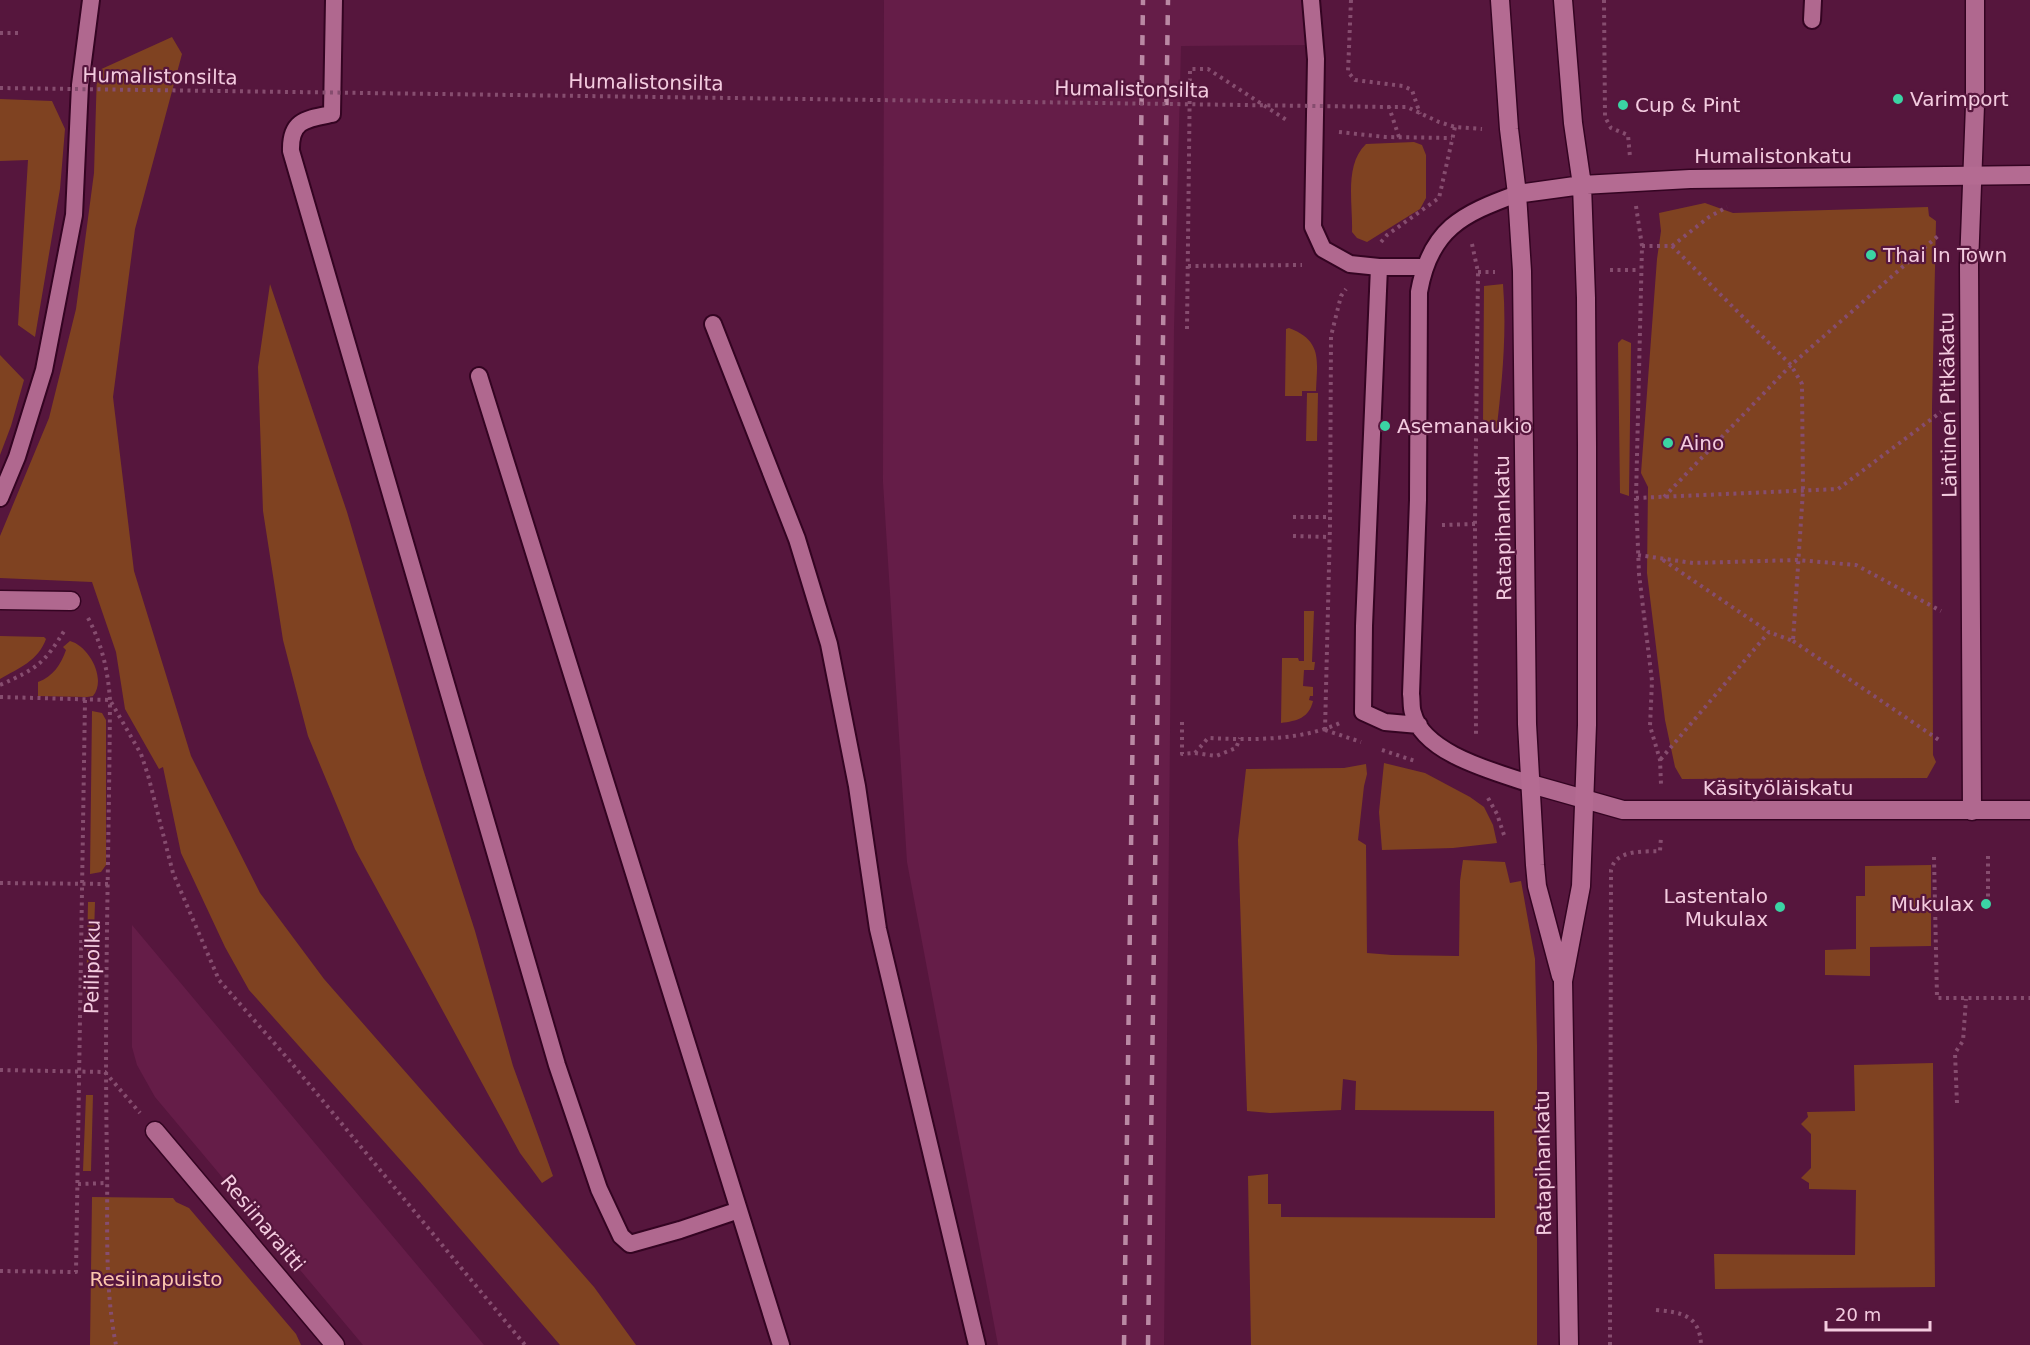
<svg xmlns="http://www.w3.org/2000/svg" width="2030" height="1345" font-family="'DejaVu Sans',sans-serif">
	<style>
		.built { fill: #651d48 }
		.green { fill: #7f4221 }
		.lines { fill: none; stroke-linecap: round; stroke-linejoin: round }
		.lane-casing { stroke: #340422; stroke-width: 20 }
		.street-casing { stroke: #340422; stroke-width: 21 }
		.secondary-casing { stroke: #340422; stroke-width: 21 }
		.path { stroke: #864d6f; stroke-width: 4; stroke-dasharray: 3 4.5; stroke-linecap: butt }
		.lane { stroke: #b0688f; stroke-width: 16 }
		.street { stroke: #b0688f; stroke-width: 18 }
		.secondary { stroke: #b46b92; stroke-width: 18 }
		.rail { stroke: #ba89a4; stroke-width: 4.5; stroke-dasharray: 10 10; stroke-linecap: butt }
		.path-bridge { stroke: #864d6f; stroke-width: 4; stroke-dasharray: 3 4.5; stroke-linecap: butt }
		.poi-dot { fill: #3bd4a4; stroke: #56163d; stroke-width: 2 }
		.labels { text-anchor: middle; dominant-baseline: central; stroke-width: 4.5; stroke-linejoin: round; paint-order: stroke }
		.street-label { font-size: 20px; fill: #f3cbdf; stroke: #56163d }
		.poi-label { font-size: 20px; fill: #f3cbdf; stroke: #56163d; text-anchor: start }
		.park-label { font-size: 20px; fill: #fcc7ad; stroke: #56163d }
	</style>
	<rect width="100%" height="100%" fill="#56163d"/>
	<path class="built" d="M884,0H1321L1319,45L1181,46L1174,329L1164,1345H998L907,862L883,482Z
		M132,925L484,1345H363L155,1097L137,1065L132,1047Z"/>
	<path class="green" d="M172,37L182,54L135,229L113,397L134,571L191,756L260,893L324,979L594,1287L636,1345H560L420,1182L249,990L225,947L181,853L163,767L159,769L125,709L116,652L92,582L0,578V536L49,418L76,309L94,173L97,71Z
		M0,99L52,101L65,129L60,189L35,337L18,325L28,160L0,161Z
		M1414,142L1422,145L1426,155V198L1420,209L1367,242L1357,238L1352,232C1353,203 1344,165 1366,144Z
		M1705,203L1733,213L1928,207L1929,216L1936,221L1932,407L1933,755L1936,762L1927,778L1682,779L1675,767L1665,720L1647,573L1648,487L1641,473L1657,259L1661,231L1659,213Z
		M270,284L347,512L423,769L475,931L513,1066L553,1176L542,1183L520,1153L355,849L308,736L283,640L263,511L258,367Z
		M1503,284C1507,334 1502,384 1496,434L1487,432L1483,425L1484,286Z
		M1289,328C1323,341 1317,361 1316,391H1302V396H1285L1286,329Z
		M1622,339L1631,343V347L1629,496L1620,493L1618,343Z
		M0,355L24,380L11,426L0,455Z
		M1307,393H1318L1317,441H1306Z
		M1304,611H1314L1312,662H1315L1314,670H1304L1303,686L1313,687V696H1310L1309,700L1313,701C1309,718 1297,721 1281,723L1282,658H1298L1299,661H1304Z
		M0,636L44,637L46,639C38,661 19,668 0,679Z
		M70,641C89,646 107,679 93,696L87,697L38,696V682C53,677 61,664 66,650L63,647Z
		M92,711L102,713L106,720V865L101,872L90,874Z
		M1384,763L1425,773L1470,797L1484,807L1493,825L1497,843L1453,848L1382,850L1379,812Z
		M1366,764L1367,774L1364,786L1358,840L1366,845L1367,953L1392,955L1459,956L1460,881L1463,860L1505,862L1510,883L1521,881L1535,959L1537,1045V1345H1251L1248,1176L1268,1174V1204H1281V1217L1495,1218L1494,1111L1355,1110L1356,1081L1343,1079L1341,1110L1270,1113L1247,1111L1238,840L1246,769L1344,768Z
		M1931,865V946L1870,947V976L1825,975V950L1856,949V896H1865V866Z
		M88,902H95L92,1003H86Z
		M1933,1063L1935,1287L1715,1289L1714,1254L1855,1255L1856,1190L1809,1189V1183L1801,1178L1811,1168V1134L1801,1124L1808,1117L1807,1112L1855,1111L1854,1065Z
		M86,1095H93L91,1171H83Z
		M92,1197L173,1198L176,1202L189,1208L296,1334L301,1345H90Z"/>
	<g class="lines">
		<defs>
			<path id="lane" d="M334,0L332,114C306,119 290,120 291,151L557,1065L599,1189L621,1236L630,1244L680,1230L739,1210
				M1311,0L1316,59L1313,227L1323,249L1350,264L1379,267H1424
				M1812,20L1813,0
				M1517,194C1462,214 1430,229 1419,292L1418,500L1411,694C1412,700 1411,708 1413,713C1423,754 1496,772 1531,784
				M1379,267L1364,626L1363,712L1385,722L1419,725
				M713,324L797,539L829,644L857,786L878,929L977,1345
				M479,376L781,1345
				M0,498L17,457L44,370L74,215L80,85L91,0"/>
			<path id="street" d="M0,600L71,601
				M1531,784L1623,810H2030
				M1972,811L1969,265L1975,105V0
				M155,1131L335,1345"/>
			<path id="secondary" d="M1500,0L1509,129L1517,194L1522,271L1527,724L1535,865L1537,886L1561,976
				M1563,0L1573,123L1582,185L1586,298L1587,446V725L1581,886L1563,981L1569,1345
				M1517,194L1582,185L1690,179L2030,175"/>
		</defs>
		<use href="#lane" class="lane-casing"/>
		<use href="#street" class="street-casing"/>
		<use href="#secondary" class="secondary-casing"/>
		<path class="path" d="M1351,0L1348,72L1355,80L1403,86L1412,90L1420,114
			M1604,0L1605,117L1611,128L1628,135L1630,157
			M0,33H19
			M1339,132L1385,137L1452,138
			M1399,137L1389,107H1407L1439,122L1455,127L1482,129
			M1636,206L1642,246L1636,498L1639,574L1652,681L1650,726L1660,760L1661,784
			M1381,242L1387,235L1439,198L1455,127
			M1472,244L1478,272L1475,524L1476,737
			M1642,246H1672L1791,365L1802,384L1803,491L1793,641L1769,632L1660,760
			M1672,246L1709,217L1727,207
			M1188,266L1302,265
			M1610,270H1640
			M1478,272H1495
			M1187,329L1190,69H1208L1288,121
			M1664,497L1791,365L1939,235
			M1636,498L1838,489L1941,412
			M1293,517H1330
			M1442,525L1475,524
			M1293,536L1329,537
			M1638,555L1693,563L1797,560L1856,565L1941,611
			M1663,560L1769,632
			M88,618C102,644 108,671 110,700C109,853 104,1006 107,1159C108,1219 104,1286 116,1345
			M1793,641L1942,742
			M0,685C38,668 44,664 66,628
			M0,697L110,700L141,754L148,775L173,873L219,980L289,1060L525,1345
			M1182,722V754L1195,753L1208,738C1252,740 1300,741 1340,723
			M1325,730L1330,526L1331,336L1341,296L1346,289
			M1325,730L1361,742
			M1382,750L1415,761
			M1195,753L1216,756L1236,748L1240,738
			M1488,798L1497,814L1505,838
			M1988,856V903
			M1934,857L1937,998H2030
			M0,883L108,884
			M0,1070L105,1072L140,1113
			M1957,1103L1955,1053L1963,1041L1966,999
			M78,1184L107,1183
			M0,1271L76,1272L85,700
			M1656,1310C1681,1312 1700,1315 1701,1345
			M1610,1345L1611,870C1616,849 1643,852 1660,851L1661,837"/>
		<use href="#lane" class="lane"/>
		<use href="#street" class="street"/>
		<use href="#secondary" class="secondary"/>
		<path class="rail" d="M1124,1345L1143,0
			M1148,1345L1168,0"/>
		<path class="path-bridge" d="M0,88L1389,107"/>
	</g>
	<g class="poi-dot">
		<circle cx="1898" cy="99" r="6"/>
		<circle cx="1623" cy="105" r="6"/>
		<circle cx="1871" cy="255" r="6"/>
		<circle cx="1385" cy="426" r="6"/>
		<circle cx="1668" cy="443" r="6"/>
		<circle cx="1986" cy="904" r="6"/>
		<circle cx="1780" cy="907" r="6"/>
	</g>
	<g class="labels">
		<g class="street-label">
			<text transform="translate(160 76) rotate(1)">Humalistonsilta</text>
			<text transform="translate(646 82) rotate(1)">Humalistonsilta</text>
			<text transform="translate(1132 89) rotate(1)">Humalistonsilta</text>
			<text x="1773" y="156">Humalistonkatu</text>
			<text transform="translate(1948 405) rotate(-91)">Läntinen Pitkäkatu</text>
			<text transform="translate(1503 528) rotate(-91)">Ratapihankatu</text>
			<text x="1778" y="788">Käsityöläiskatu</text>
			<text transform="translate(92 967) rotate(-89)">Peilipolku</text>
			<text transform="translate(1543 1163) rotate(-91)">Ratapihankatu</text>
			<text transform="translate(263 1223) rotate(50)">Resiinaraitti</text>
		</g>
		<g class="poi-label">
			<text x="1910" y="99">Varimport</text>
			<text x="1635" y="105">Cup &amp; Pint</text>
			<text x="1883" y="255">Thai In Town</text>
			<text x="1397" y="426">Asemanaukio</text>
			<text x="1680" y="443">Aino</text>
			<text x="1768" y="896" text-anchor="end">Lastentalo<tspan x="1768" dy="23">Mukulax</tspan></text>
			<text x="1974" y="904" text-anchor="end">Mukulax</text>
		</g>
		<g class="park-label">
			<text x="156" y="1279">Resiinapuisto</text>
		</g>
	</g>
	<path d="M1826 1321v9h104v-9" fill="none" stroke="#f3cbdf" stroke-width="3"/>
	<text x="1835" y="1321" font-size="18" fill="#f3cbdf" stroke="#56163d" stroke-width="4.5" paint-order="stroke">20 m</text>
</svg>
